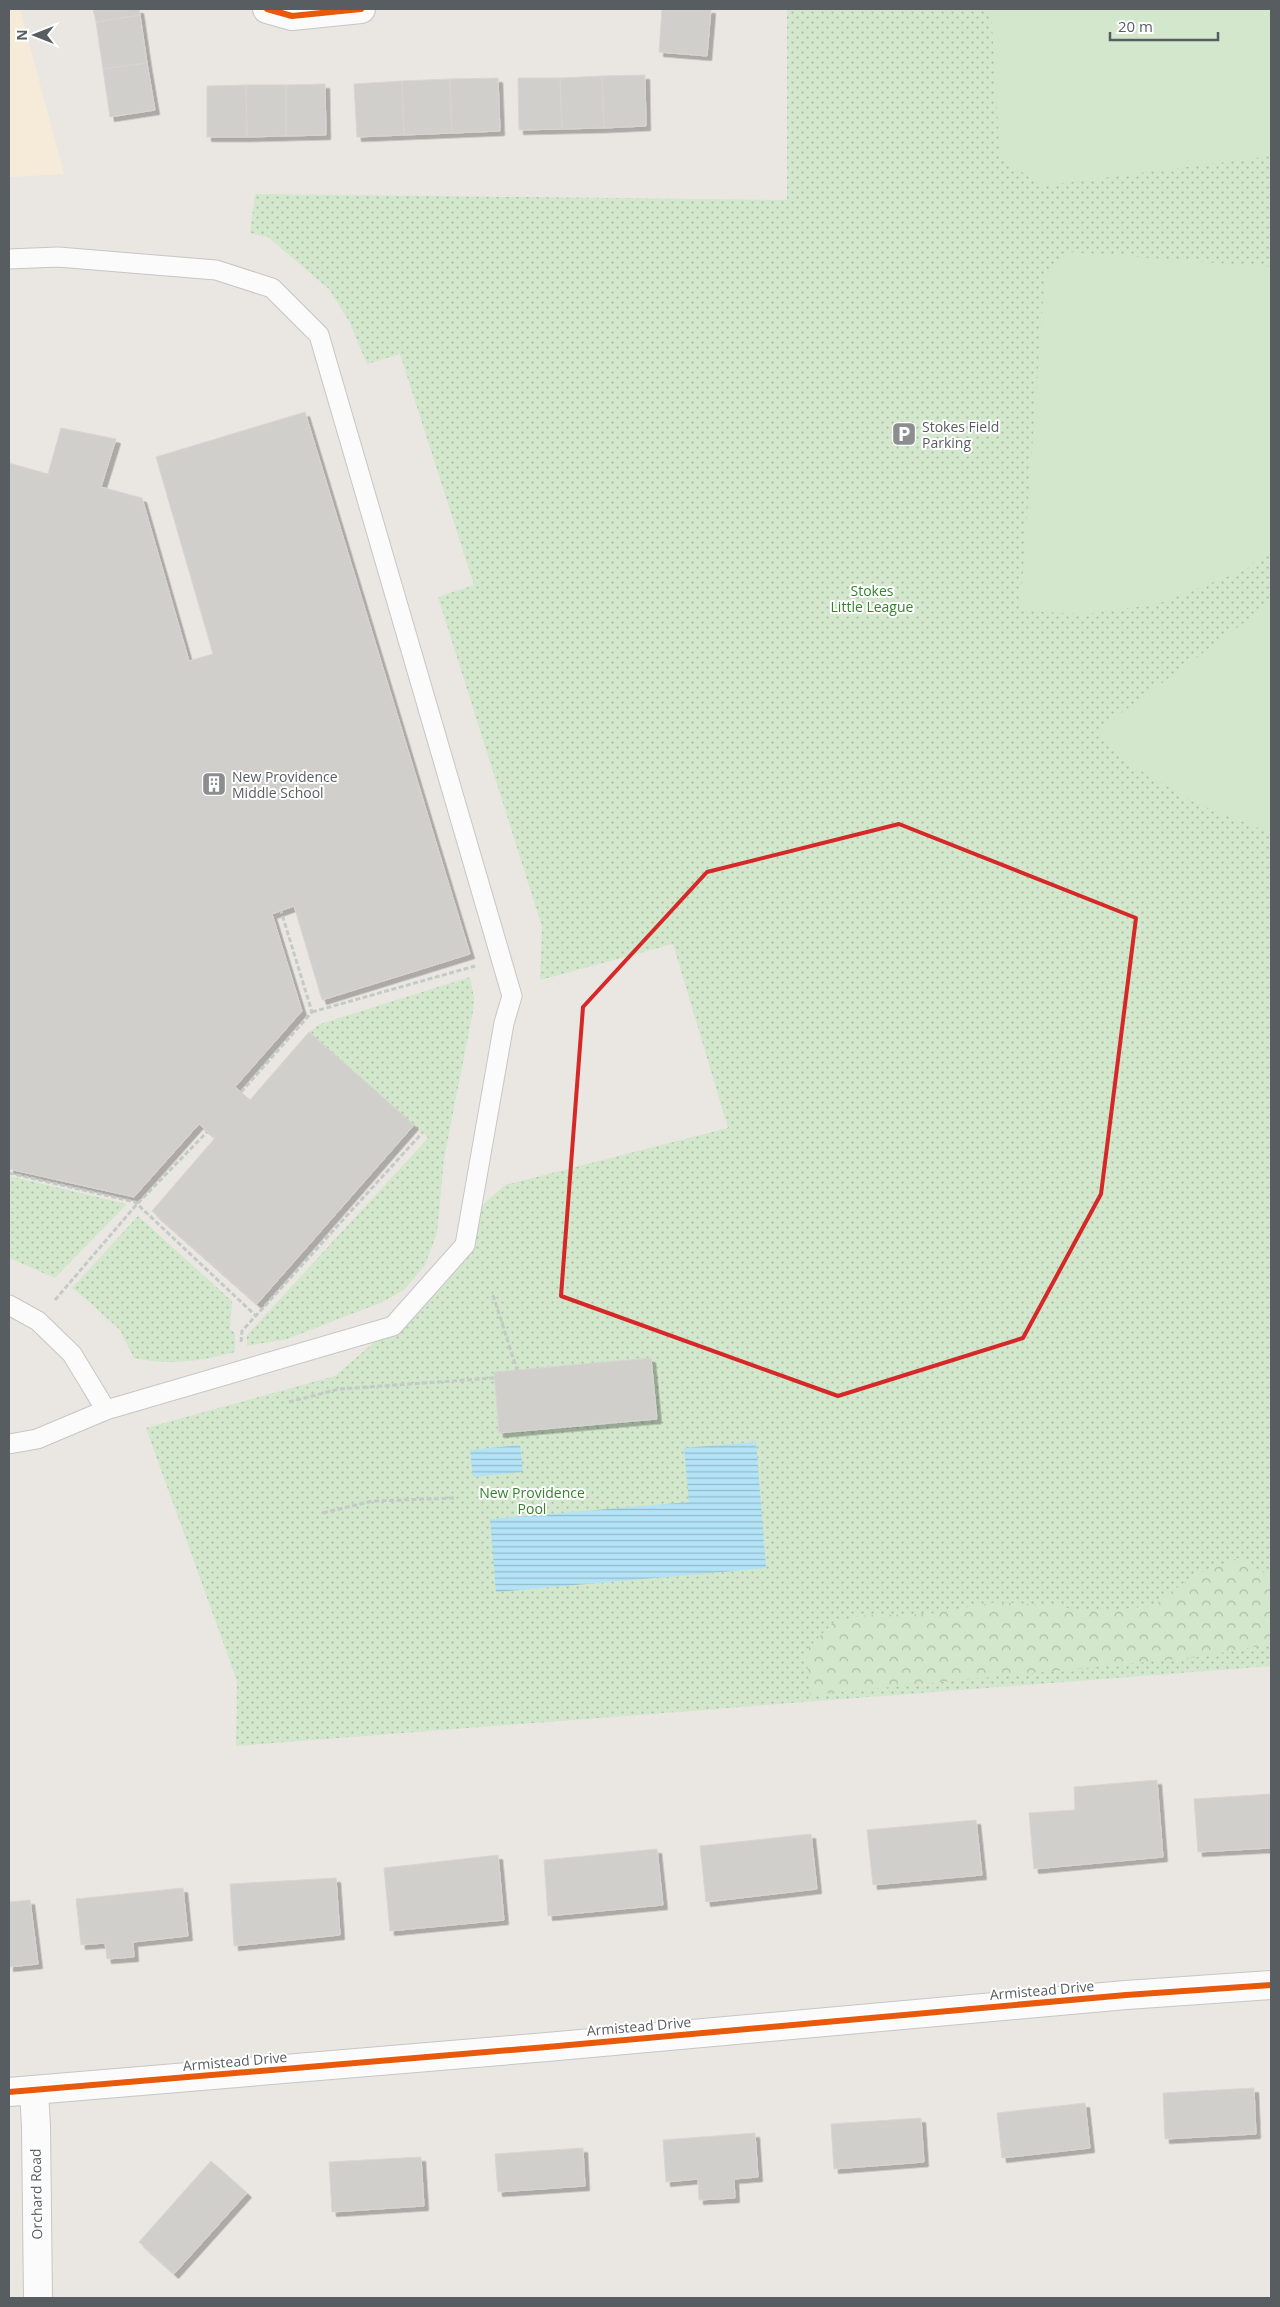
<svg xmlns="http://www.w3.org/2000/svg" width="1280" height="2307" font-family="'Open Sans',sans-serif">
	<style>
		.commercial { fill: #f6ebd9 }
		.grass { fill: url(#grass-dots) }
		.forest { fill: url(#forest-crowns) }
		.pitch { fill: #d2e7cb }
		.water { fill: url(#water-rules) }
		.building { fill: #d1cfcc; stroke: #d8d5d1; filter: url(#shadow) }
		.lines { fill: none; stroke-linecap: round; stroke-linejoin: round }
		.lane-casing { stroke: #c6c6c5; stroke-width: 21 }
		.street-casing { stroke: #c6c6c5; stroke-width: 30 }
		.path { stroke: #c4cac7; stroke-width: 3; stroke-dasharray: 5 2.5; stroke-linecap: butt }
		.lane { stroke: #fcfbfb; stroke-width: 19 }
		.street { stroke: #fcfbfb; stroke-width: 28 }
		.cycleway-casing { stroke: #fff; stroke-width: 9 }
		.cycleway { stroke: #e8590c; stroke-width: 6 }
		.marked { fill: none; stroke: #d62828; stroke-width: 4; stroke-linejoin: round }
		.labels { text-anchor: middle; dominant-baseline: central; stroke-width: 4; stroke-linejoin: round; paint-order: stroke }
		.poi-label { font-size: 14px; fill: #585d61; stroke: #fff; text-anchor: start }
		.park-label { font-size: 14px; fill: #34832d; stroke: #fff }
		.street-label { font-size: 14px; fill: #585d61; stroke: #fff }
	</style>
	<defs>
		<pattern id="grass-dots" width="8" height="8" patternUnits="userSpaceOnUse" patternTransform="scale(1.25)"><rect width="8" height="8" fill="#d2e7cb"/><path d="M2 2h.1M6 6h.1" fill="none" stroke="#adbea8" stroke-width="1.8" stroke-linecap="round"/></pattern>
		<pattern id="forest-crowns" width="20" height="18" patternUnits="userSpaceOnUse" patternTransform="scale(1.25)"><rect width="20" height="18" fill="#d2e7cb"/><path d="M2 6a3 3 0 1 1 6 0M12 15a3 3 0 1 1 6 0" fill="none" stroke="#adbea8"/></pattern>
		<pattern id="water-rules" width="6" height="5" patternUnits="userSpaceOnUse" patternTransform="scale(1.25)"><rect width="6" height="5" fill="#b3e3f6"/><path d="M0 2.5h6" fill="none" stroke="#94bbcb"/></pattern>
		<filter id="shadow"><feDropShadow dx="4.5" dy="4.5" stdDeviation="0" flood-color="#0004"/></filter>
	</defs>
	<rect width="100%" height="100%" fill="#eae7e2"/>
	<path class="commercial" d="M9,9H20L64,174L9,177Z"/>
	<path class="grass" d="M787,9H1271V1666L236,1746L237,1681L146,1428L335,1376L393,1326L465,1245L470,1216L505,1185L728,1128L673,944L540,980L542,927L438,597L474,585L400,354L367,364L349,321L329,289L268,237L250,233L255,194L787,200Z
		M470,977L474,998L473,1011L444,1159L437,1233L425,1265L404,1290L380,1303L287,1339L247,1346V1335L428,1138L309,1032L320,1024Z
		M9,1176L127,1204L55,1278L9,1258Z
		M138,1216L232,1301L230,1329L235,1333V1352C201,1361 169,1366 134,1358L120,1330L79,1293L72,1288Z"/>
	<path class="forest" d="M1238,1558L1271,1577V1644L1197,1657L810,1695L806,1650L835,1621L867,1615L928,1614L997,1602L1057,1606L1090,1612L1153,1606L1194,1575Z"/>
	<path class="pitch" d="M991,9H1271V156L1041,186L1000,156Z
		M1070,252L1271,267V547L1247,569L1157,604L1086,614L1020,611L1045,273Z
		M1271,603V833L1195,803L1136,768L1098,730Z"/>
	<path class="water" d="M756,1442L766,1568L496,1592L490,1519L689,1502L684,1448Z
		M520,1445L523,1472L473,1477L470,1450Z"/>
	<path class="building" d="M93,9H139L140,15L96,22Z
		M662,9H711L707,56L659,52Z
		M140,15L147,63L103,69L96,22Z
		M147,63L155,110L110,117L103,69Z
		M645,75L646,126L604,128L602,76Z
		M602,76L604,128L562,129L560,78Z
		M498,78L500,131L452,133L450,79Z
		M518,78H560L562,129L519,130Z
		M450,79L452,133L404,135L402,81Z
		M402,81L404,135L357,137L354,84Z
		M325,84L326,135L286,136V85Z
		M246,85H286V136L247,137Z
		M246,85L247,137H207V86Z
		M305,412L470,954L322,1000L294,906L272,914L302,1011L235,1087L250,1100L309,1032L414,1125L257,1304L152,1211L215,1138L199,1124L134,1197L9,1169V463L48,474L61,428L116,439L101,487L142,498L189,661L213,654L156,457Z
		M651,1358L657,1419L499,1433L494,1372Z
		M1157,1780L1163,1857L1034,1869L1029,1813L1075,1810L1074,1787Z
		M1271,1794V1848L1198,1852L1194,1799Z
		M976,1820L982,1875L873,1885L867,1830Z
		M811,1834L817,1889L706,1902L700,1846Z
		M657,1849L663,1905L548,1916L544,1860Z
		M498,1855L504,1920L390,1931L384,1868Z
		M336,1878L340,1935L234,1946L230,1884Z
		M183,1888L188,1936L133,1942L134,1957L107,1959L105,1943L81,1945L76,1899Z
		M30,1900L38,1964L9,1967V1902Z
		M1254,2088L1256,2134L1165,2139L1163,2093Z
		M1085,2103L1090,2148L1002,2158L997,2113Z
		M921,2118L924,2162L834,2169L831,2124Z
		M755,2133L758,2177L734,2179L735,2198L699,2200L698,2179L666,2182L663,2140Z
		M583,2148L585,2186L498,2192L495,2154Z
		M421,2157L424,2206L332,2212L329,2162Z
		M211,2161L247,2193L174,2274L139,2242Z"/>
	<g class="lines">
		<defs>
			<path id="lane" d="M9,259L58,257L216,270L272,288L319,335L512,996L504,1023L465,1245L393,1326L106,1410L37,1439L9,1444
				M9,1305L38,1321L72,1354L106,1410"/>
			<path id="street" d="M267,9L292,16L361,9
				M34,2090L36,2127L38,2298
				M9,2092L547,2047L1126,1995L1271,1985"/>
		</defs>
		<use href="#lane" class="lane-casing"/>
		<use href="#street" class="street-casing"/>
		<path class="path" d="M312,1012L475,966
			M241,1092L312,1012L281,911
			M9,1173L135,1202L256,1316
			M493,1295L517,1370
			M55,1300L137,1204L207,1132
			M241,1342L242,1331L422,1133
			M289,1402L339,1389L494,1378
			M323,1513L373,1501L454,1498"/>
		<use href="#lane" class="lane"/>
		<use href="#street" class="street"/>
		<defs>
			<path id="cycleway" d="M267,9L292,16L361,9
				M9,2092L547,2047L1126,1995L1271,1985"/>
		</defs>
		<use href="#cycleway" class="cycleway-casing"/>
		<use href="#cycleway" class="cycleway"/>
	</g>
	<path class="marked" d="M899,824L1136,918L1101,1194L1023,1338L838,1396L561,1296L583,1007L707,872Z"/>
	<defs>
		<symbol id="parking-square" viewBox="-11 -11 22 22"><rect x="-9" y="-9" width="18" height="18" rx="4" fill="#8b8d8e" stroke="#fff"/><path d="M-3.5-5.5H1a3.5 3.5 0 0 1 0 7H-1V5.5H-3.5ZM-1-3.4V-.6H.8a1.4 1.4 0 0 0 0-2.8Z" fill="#fff"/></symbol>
		<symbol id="building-square" viewBox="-11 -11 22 22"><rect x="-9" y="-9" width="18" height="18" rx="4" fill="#8b8d8e" stroke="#fff"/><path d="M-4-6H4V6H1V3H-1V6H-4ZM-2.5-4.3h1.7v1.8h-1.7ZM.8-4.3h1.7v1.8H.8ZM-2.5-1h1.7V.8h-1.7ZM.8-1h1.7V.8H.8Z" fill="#fff"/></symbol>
	</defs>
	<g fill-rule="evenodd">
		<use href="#parking-square" x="890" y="420" width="28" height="28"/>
		<use href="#building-square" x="200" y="770" width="28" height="28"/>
	</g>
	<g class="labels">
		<g class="poi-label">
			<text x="922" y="426">Stokes Field<tspan x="922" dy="16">Parking</tspan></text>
			<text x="232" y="776">New Providence<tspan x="232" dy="16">Middle School</tspan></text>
		</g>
		<g class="park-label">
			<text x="872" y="590">Stokes<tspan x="872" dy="16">Little League</tspan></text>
			<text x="532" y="1492">New Providence<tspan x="532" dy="16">Pool</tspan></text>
		</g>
		<g class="street-label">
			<text transform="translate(1042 1990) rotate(-5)">Armistead Drive</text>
			<text transform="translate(639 2026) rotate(-5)">Armistead Drive</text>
			<text transform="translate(235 2061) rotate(-5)">Armistead Drive</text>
			<text transform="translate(36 2194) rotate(-91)">Orchard Road</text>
		</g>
	</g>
	<rect width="1280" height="2307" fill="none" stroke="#585d61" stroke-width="20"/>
	<g transform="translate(35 35) rotate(270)" stroke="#ffffff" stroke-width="4" paint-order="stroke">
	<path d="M0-4L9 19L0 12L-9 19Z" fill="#585d61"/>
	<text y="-8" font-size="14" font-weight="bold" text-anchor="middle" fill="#585d61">N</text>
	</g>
	<path d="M1110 32v8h108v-8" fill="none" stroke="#585d61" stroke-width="2.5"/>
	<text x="1118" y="32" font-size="15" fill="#585d61" stroke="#ffffff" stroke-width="4" paint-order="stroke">20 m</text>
</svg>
